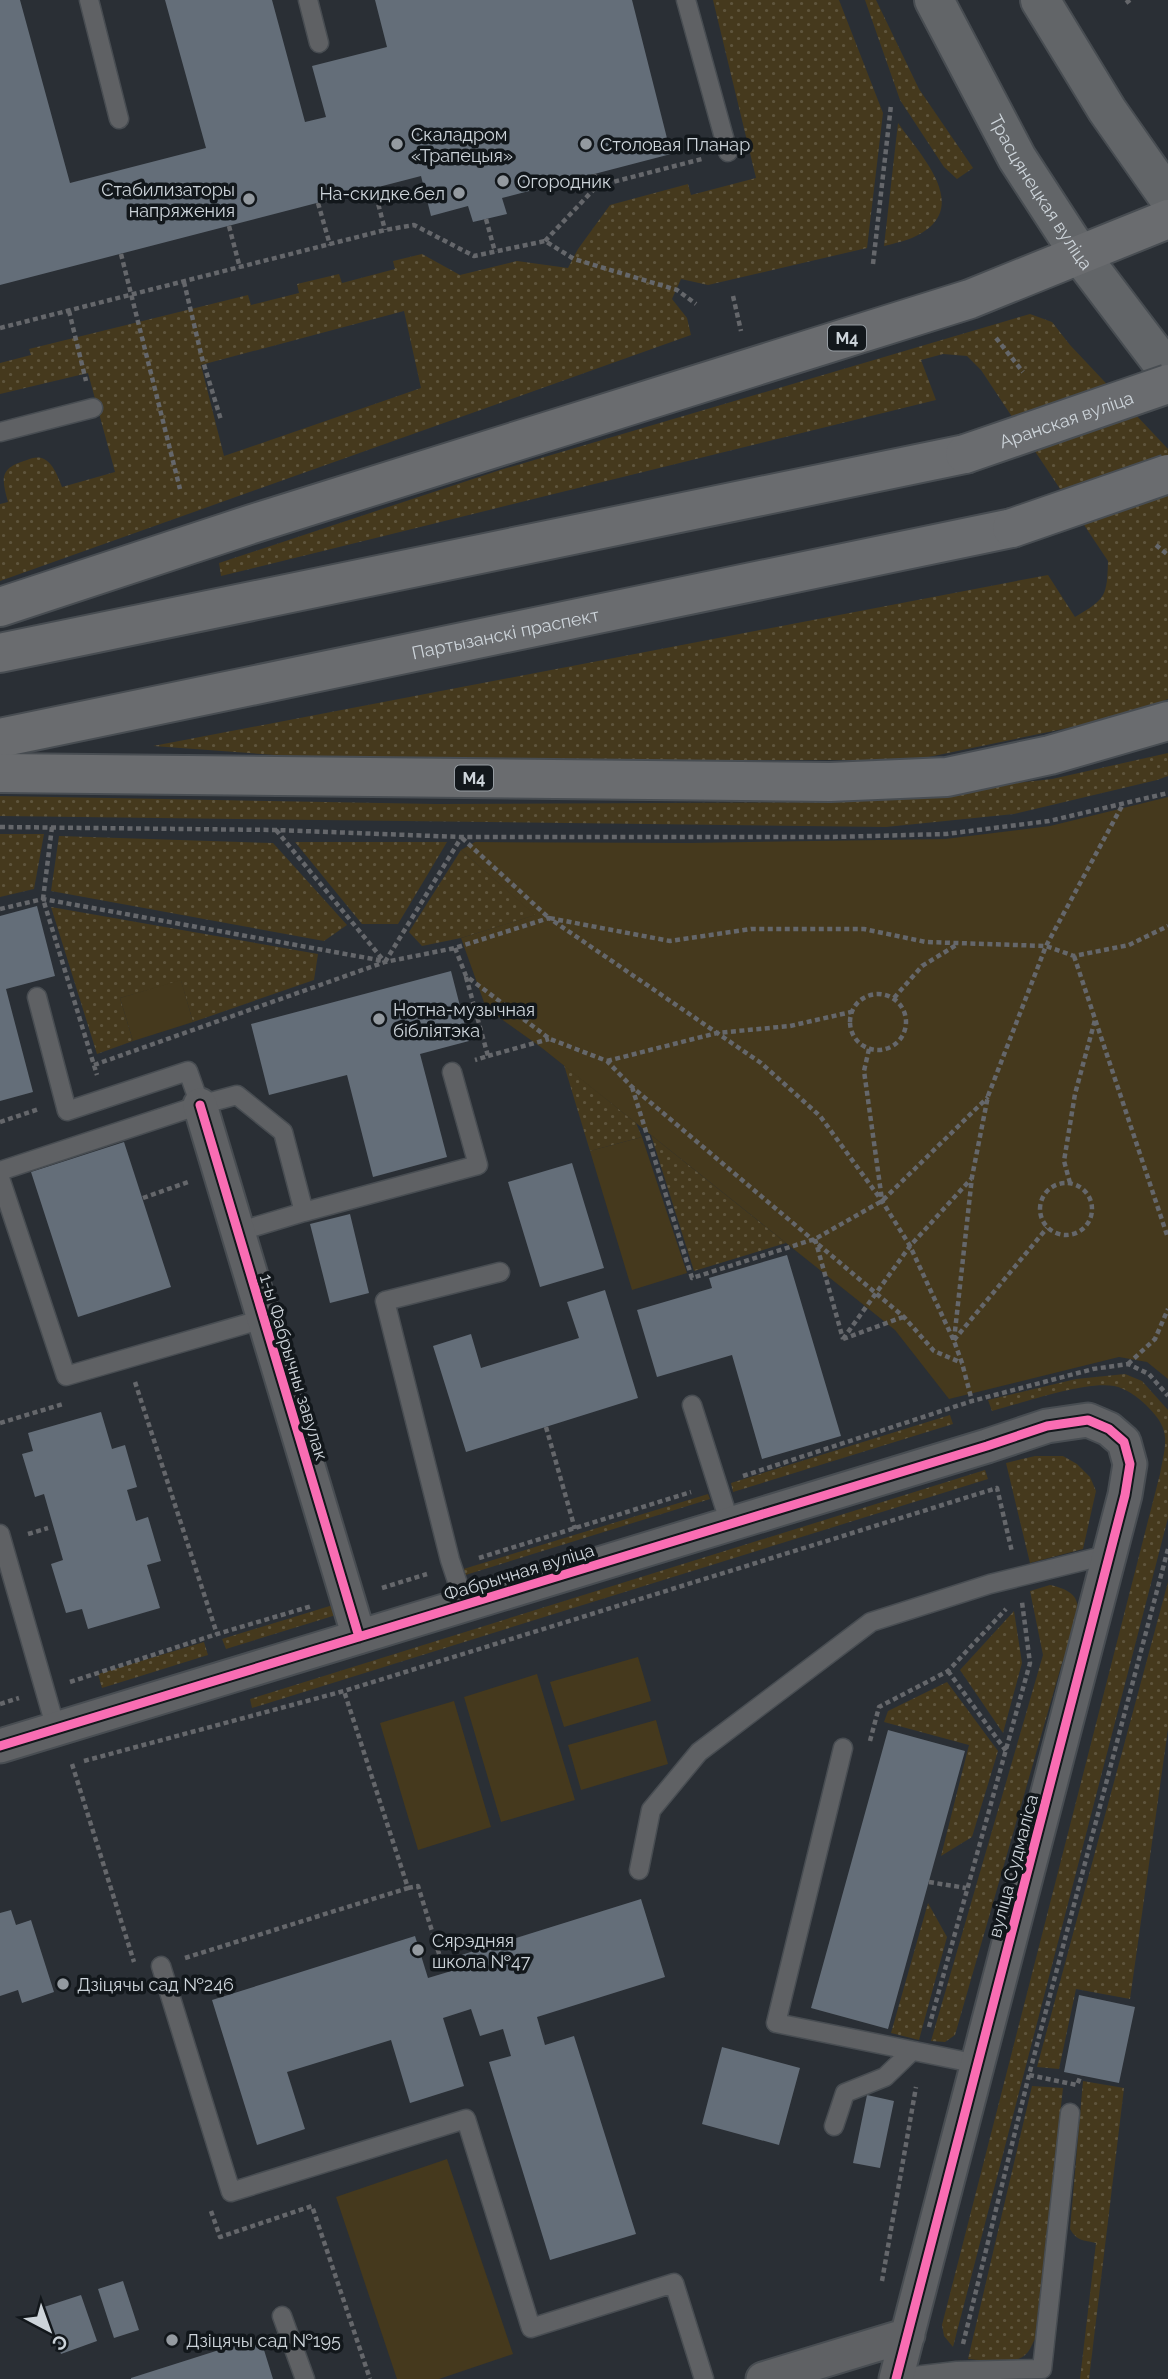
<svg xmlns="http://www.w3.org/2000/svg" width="1168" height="2379" font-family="Raleway,sans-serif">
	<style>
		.grass { fill: url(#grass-dots); fill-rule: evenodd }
		.park { fill: #45391d }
		.building { fill: #646e79 }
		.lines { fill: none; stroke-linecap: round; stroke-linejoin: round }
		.lane-casing { stroke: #484d52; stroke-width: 21 }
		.street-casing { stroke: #484d52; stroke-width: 37 }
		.secondary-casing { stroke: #484d52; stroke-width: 42 }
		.primary-casing { stroke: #484d52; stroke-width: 42 }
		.path { stroke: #65676b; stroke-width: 4.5; stroke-dasharray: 5 3.5; stroke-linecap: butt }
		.lane { stroke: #5f6164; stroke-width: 18 }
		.street { stroke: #5f6164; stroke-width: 33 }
		.secondary { stroke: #626568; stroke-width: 38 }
		.primary { stroke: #6a6c6f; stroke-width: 38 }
		.primary-bridge-casing { stroke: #484d52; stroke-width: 42; stroke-linecap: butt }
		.primary-bridge { stroke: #6a6c6f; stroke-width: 38 }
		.cycleway-casing { stroke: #12171b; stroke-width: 13 }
		.cycleway { stroke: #f96db3; stroke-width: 9 }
		.poi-dot { fill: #949aa0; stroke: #12171b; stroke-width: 2.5 }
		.labels { text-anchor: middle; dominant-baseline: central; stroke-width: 7; stroke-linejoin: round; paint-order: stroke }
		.shield { fill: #12171b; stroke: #959ba1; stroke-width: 2 }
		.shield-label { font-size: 16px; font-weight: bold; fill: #cdd4da }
		.poi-label { font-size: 18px; fill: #cdd4da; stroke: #12171b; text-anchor: start }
		.street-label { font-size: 18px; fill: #cdd4da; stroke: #12171b }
	</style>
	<defs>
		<pattern id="grass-dots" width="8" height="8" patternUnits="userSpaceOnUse" patternTransform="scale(1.75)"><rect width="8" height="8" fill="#45391d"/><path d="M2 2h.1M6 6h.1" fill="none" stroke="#5f553d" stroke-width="1.8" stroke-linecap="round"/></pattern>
	</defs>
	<rect width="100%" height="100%" fill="#2a2f35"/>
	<path class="grass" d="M713,0H839L883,113L867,248L708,285L681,279L672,299L687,318L691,335L0,581V504L8,502C1,477 0,468 27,460C32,458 38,456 44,459C53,463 58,477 62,487L115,472L88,373L0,394V363L31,355L29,349L248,295L251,305L299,293L297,284L339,274L342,283L395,269L393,261L422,254L460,275L517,261L568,268L578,249L610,205L688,184L691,195L756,178ZM404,311L421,388L224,456L201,365Z
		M865,0H876L919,89L973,168L957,179L944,167L900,100Z
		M898,123C921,156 973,208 916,236C907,241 895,243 884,246Z
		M1030,314L1052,322L1070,345L1168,449V699L1116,718L914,760H716L412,765L153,746L1048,575L1075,617C1106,599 1107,596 1108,561L981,370L967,356L943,354L921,360L936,400L221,576L219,563L500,470Z
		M1168,753V776L1157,780L1014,814L886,827L0,816V796L436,804L840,802L1052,779Z
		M0,834H44L34,889L0,897Z
		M59,836L273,843L347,925L324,941L51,891Z
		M295,842H447L398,924H362Z
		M461,850L536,915L461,938L422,946L409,932Z
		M51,907L318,954L314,980L193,1022L181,981L120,998L133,1041L97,1054Z
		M564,1065L636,1123L642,1137L590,1151Z
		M651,1135L786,1243L694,1271Z
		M1125,1374L1142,1381L1168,1410V1518L953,2347L944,2336L942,2325L1160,1474C1162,1462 1166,1449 1165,1437C1164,1424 1155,1414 1146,1405C1138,1397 1125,1388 1114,1386C1084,1381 1023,1403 992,1411L988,1400L1076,1379Z
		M950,1415L953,1424L733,1492L731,1483Z
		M1035,1456H1063L1077,1464L1090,1477L1096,1491L1083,1549L1030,1563L1006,1463Z
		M985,1470L988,1479L252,1708L250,1699Z
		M708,1494L710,1499L459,1577L457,1571Z
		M1168,1582V1729L1130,1999L1076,1989L1059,2069L1037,2067Z
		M1050,1585C1059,1587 1070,1590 1075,1598C1084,1612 1070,1650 1062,1663L955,2035L945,2042L931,2041L1043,1655L1030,1591Z
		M333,1605L336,1615L226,1649L222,1639Z
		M1014,1611L1022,1663L1003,1733L960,1670Z
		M204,1642L208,1655L102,1688L98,1674Z
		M947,1682L998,1751L972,1837L941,1856L969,1745L884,1722L888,1711Z
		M928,1903L947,1937L919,2040L891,2033Z
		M1083,2081L1124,2088L1089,2379H1080L1096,2243C1083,2240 1077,2241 1070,2229Z
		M1032,2086L1063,2088L1035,2339C1032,2344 1030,2351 1026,2354C1013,2367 985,2360 968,2359Z"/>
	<path class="park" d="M1168,797V1379L1147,1362L1119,1357L949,1399L895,1330L542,1048L486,1008L461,938L535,915L461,850L475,842L688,843L945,839L1050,826Z
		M181,980L193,1022L133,1041L120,998Z
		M642,1137L687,1273L632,1290L590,1151Z
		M638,1657L651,1701L564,1727L550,1682Z
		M537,1674L575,1800L501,1822L464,1697Z
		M454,1701L491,1827L418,1850L380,1723Z
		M656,1720L668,1764L581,1790L568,1745Z
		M447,2159L513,2354L439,2379H397L336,2197Z"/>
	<path class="building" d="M0,0H20L70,183L206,148L165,0H272L305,122L326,117L312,66L387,47L375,0H632L671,154L502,198L507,214L473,222L468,206L431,216L421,176L0,285Z
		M37,906L55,976L6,989L33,1092L0,1101V916Z
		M451,971L469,1041L420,1054L447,1157L373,1177L347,1075L269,1095L251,1024Z
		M124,1142L171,1287L78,1317L31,1172Z
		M572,1163L604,1268L540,1287L508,1182Z
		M350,1214L369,1293L330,1303L310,1224Z
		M787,1255L841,1436L762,1459L732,1355L657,1377L637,1310L712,1288L709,1278Z
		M605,1290L638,1398L466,1452L433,1346L471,1334L481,1368L579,1338L567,1302Z
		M101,1412L112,1449L125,1445L137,1487L127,1490L136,1521L148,1517L161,1561L147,1565L160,1608L88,1629L82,1609L66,1613L51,1564L63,1560L44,1494L35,1497L22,1454L33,1451L28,1433Z
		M888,1730L965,1751L888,2029L811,2008Z
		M641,1899L665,1977L537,2017L545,2045L574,2036L636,2234L550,2260L489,2062L511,2056L503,2029L480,2036L471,2009L443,2018L464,2086L410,2103L391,2040L287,2072L305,2129L257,2145L212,2000L415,1936L428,1978L458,1969L455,1957Z
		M11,1910L16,1925L31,1920L54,1992L22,2003L18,1990L0,1996V1913Z
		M1079,1995L1135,2007L1119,2083L1064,2072Z
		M722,2047L800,2068L779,2145L702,2124Z
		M867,2095L894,2101L880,2168L853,2163Z
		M123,2281L139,2330L114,2338L98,2289Z
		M81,2295L97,2341L61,2354L44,2307Z
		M260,2337L273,2379H131V2378Z"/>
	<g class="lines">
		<defs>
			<path id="lane" d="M89,0L119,119
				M308,0L319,43
				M686,0L728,152
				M0,432L93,408
				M37,997L67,1111L188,1071L200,1105
				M0,1171L200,1105L237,1095L283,1132L304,1212L478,1165L452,1072
				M0,1178L66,1376L263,1319
				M237,1232L304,1212
				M692,1405L730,1524
				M0,1534L56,1729
				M465,1605L450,1560L385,1301L500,1272
				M843,1748L776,2023L978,2064
				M639,1870L651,1810L699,1752L871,1622L990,1584L1111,1554
				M161,1966L231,2192L466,2119L531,2328L674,2283L704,2379
				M834,2126L845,2093L885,2077L912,2051
				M282,2316L305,2379
				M897,2378L957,2371L1042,2369L1070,2113"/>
			<path id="street" d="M200,1105L359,1637
				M0,1746L987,1446L1047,1426L1088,1420L1109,1429L1124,1442L1130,1464L1125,1495L896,2379
				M763,2379L908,2335"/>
			<g id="secondary">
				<path id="s1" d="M934,0L1017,158L1080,255L1168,371"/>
				<path d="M1040,0L1107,110L1168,197"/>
			</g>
			<g id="primary">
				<path d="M0,607L252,524L970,299L1168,219"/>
				<path d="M0,653L965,454"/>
				<path id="s2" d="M0,738L1012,528"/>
				<path d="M0,773L830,782L947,777L1050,755L1168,721"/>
			</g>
		</defs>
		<use href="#lane" class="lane-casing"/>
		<use href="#street" class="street-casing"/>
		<use href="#secondary" class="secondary-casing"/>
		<use href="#primary" class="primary-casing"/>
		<path class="path" d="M1126,3L1130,0
			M594,174L597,186
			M374,188L385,230
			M318,203L330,245
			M486,219L495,252
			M229,226L240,268
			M545,241L597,186L702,159
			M121,254L180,489
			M873,264L891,105
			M184,282L202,358L221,420
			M733,296L741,331
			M69,311L86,381
			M0,328L385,230L414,225L474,256L545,241L574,259L677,290L696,304
			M996,338L1023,372
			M1156,545L1168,555
			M0,827L276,830L461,837H833L946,834L1049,821L1168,793
			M52,827L43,899L97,1075
			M276,830L384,961
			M462,838L549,918L670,941L751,929H864L926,942L1046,946L1074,956L1129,945L1168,926
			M0,909L43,899L384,961
			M455,948L466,976L550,1039L607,1061L631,1086L904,1317L934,1351L962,1363
			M1074,956L1168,1238
			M385,962L461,838
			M466,977L488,1056L475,1060
			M850 1022a28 28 0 1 1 56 0a28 28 0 1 1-56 0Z
			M894,998L922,966L958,944
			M869,1049L864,1071L882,1200
			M488,1056L549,1039
			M607,1061L717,1033L790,1026L851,1012
			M94,1065L385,962L455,948L549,918L761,1063L820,1116L882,1201L910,1246L954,1341L962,1363L972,1401
			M632,1087L692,1278L815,1239L882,1201L988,1097
			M0,1122L39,1109
			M1040 1209a26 26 0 1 1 52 0a26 26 0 1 1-52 0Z
			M1070,1183L1064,1161L1075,1094L1095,1020
			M143,1198L188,1182
			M815,1239L843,1339
			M843,1339L910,1246L971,1179
			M843,1339L903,1317
			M954,1340L972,1177L988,1096L1046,946L1123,804
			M954,1340L1047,1228
			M1128,1364L1155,1339L1168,1309
			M135,1382L217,1634
			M0,1423L63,1404
			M546,1427L575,1529
			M743,1476L972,1401L1093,1369L1128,1364L1149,1374L1168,1396
			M28,1534L48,1528
			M479,1558L691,1492
			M382,1588L427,1574
			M948,1671L1006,1751
			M70,1682L217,1634L312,1606
			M0,1704L19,1698
			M870,1741L879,1707L948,1671L1006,1609
			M84,1761L344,1691L997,1488L1012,1552
			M72,1764L134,1962
			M929,1882L966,1888
			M408,1888L418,1886L445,1973
			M185,1958L408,1888L344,1691
			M929,2027L1030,1663L1022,1602
			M1029,2075L1077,2085L1081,2075
			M211,2211L220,2237L312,2206L370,2379
			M882,2281L916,2087
			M963,2344L1029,2075L1168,1549"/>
		<use href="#lane" class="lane"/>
		<use href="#street" class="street"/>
		<use href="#secondary" class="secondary"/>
		<use href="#primary" class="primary"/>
		<defs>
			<g id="primary-bridge">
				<path id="s3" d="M965,454L1168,384"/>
				<path d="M1012,528L1168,474"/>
			</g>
		</defs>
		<use href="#primary-bridge" class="primary-bridge-casing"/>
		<use href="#primary-bridge" class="primary-bridge"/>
		<defs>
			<path id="cycleway" d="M200,1105L359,1637
				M0,1746L987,1446L1047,1426L1088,1420L1109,1429L1124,1442L1130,1464L1125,1495L896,2379"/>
		</defs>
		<use href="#cycleway" class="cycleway-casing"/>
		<use href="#cycleway" class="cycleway"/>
	</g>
	<g class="poi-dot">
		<circle cx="397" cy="144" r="7"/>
		<circle cx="586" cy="144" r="7"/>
		<circle cx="503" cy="181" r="7"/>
		<circle cx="459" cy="193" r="7"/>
		<circle cx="249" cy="199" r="7"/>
		<circle cx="379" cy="1019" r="7"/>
		<circle cx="418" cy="1950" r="7"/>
		<circle cx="63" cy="1984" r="7"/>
		<circle cx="172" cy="2340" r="7"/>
	</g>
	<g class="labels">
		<g class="shield">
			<rect x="828" y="325.5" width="38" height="25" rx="5"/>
			<rect x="455" y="765.5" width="38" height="25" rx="5"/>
		</g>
		<g class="shield-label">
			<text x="847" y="338">М4</text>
			<text x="474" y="778">М4</text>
		</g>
		<g class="poi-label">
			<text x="411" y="134">Скаладром<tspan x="411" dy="21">«Трапецыя»</tspan></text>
			<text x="600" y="144">Столовая Планар</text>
			<text x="517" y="181">Огородник</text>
			<text x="235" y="189" text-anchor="end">Стабилизаторы<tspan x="235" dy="21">напряжения</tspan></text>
			<text x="445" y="193" text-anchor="end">На-скидке.бел</text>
			<text x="393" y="1009">Нотна-музычная<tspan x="393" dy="21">бібліятэка</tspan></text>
			<text x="432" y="1940">Сярэдняя<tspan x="432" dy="21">школа №47</tspan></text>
			<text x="77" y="1984">Дзіцячы сад №246</text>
			<text x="186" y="2340">Дзіцячы сад №195</text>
		</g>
		<g class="street-label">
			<text stroke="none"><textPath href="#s1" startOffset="220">Трасцянецкая вуліца</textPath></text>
			<text stroke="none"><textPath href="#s3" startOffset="107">Аранская вуліца</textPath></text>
			<text stroke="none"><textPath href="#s2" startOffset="516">Партызанскі праспект</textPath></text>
			<text transform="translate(294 1367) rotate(73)">1-ы Фабрычны завулак</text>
			<text transform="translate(519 1572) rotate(-17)">Фабрычная вуліца</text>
			<text transform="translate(1013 1866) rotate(-75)">вуліца Судмаліса</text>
		</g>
	</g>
	<g transform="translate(49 2330) rotate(139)" stroke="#12171b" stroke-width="5" paint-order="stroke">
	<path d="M0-5L12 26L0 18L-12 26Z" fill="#cdd4da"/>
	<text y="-10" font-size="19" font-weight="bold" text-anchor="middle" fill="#cdd4da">С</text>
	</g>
</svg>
